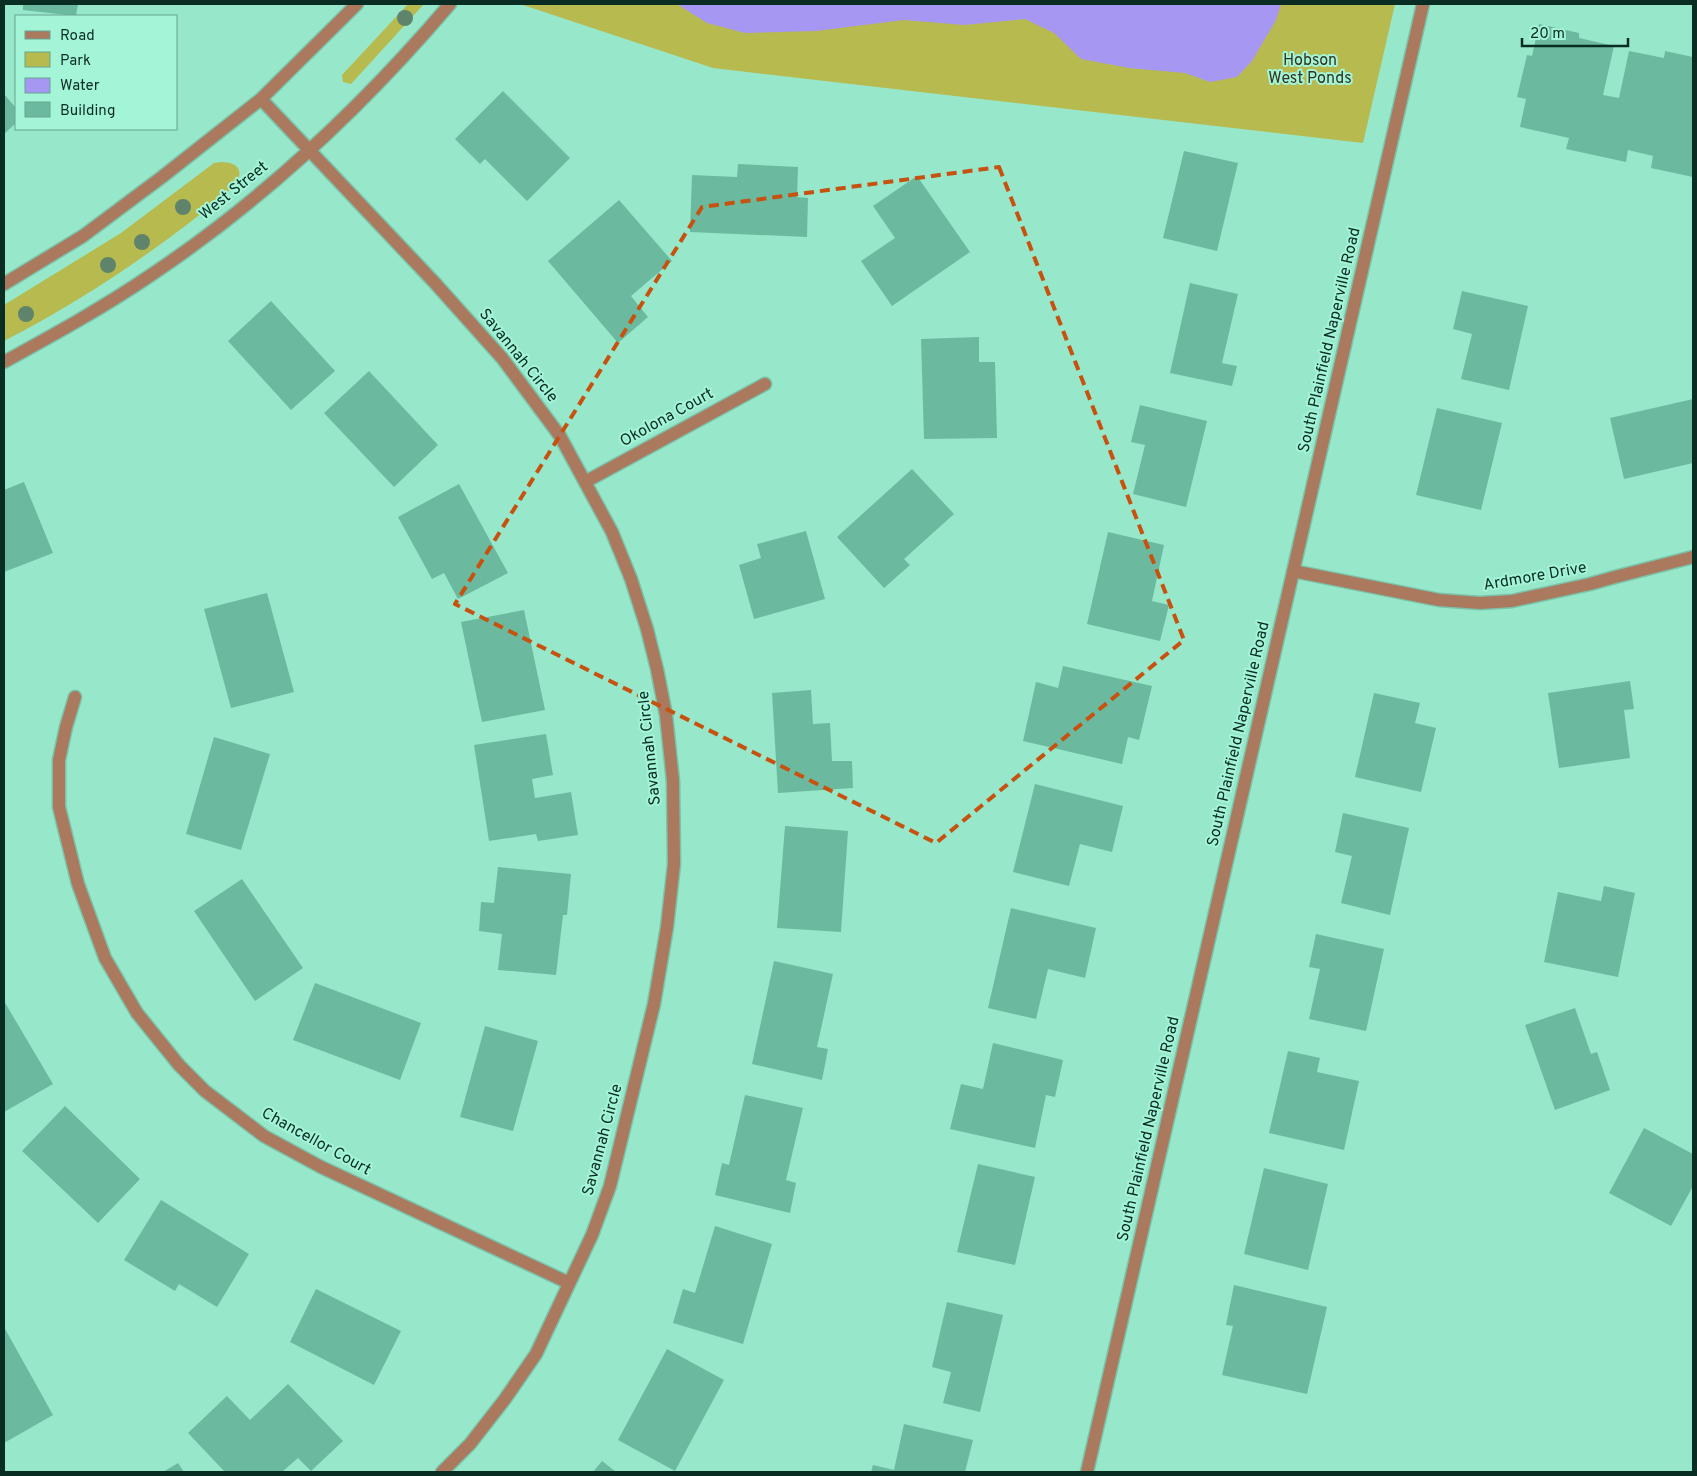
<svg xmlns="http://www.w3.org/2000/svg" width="1697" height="1476" font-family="Overpass,sans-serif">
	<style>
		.green { fill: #b7ba4f }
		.water { fill: #a697f2 }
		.building { fill: #6bbaa0 }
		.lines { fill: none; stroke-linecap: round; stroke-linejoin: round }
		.minor-casing { stroke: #7bc2a9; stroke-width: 15 }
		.minor { stroke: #aa795e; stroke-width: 12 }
		.tree { fill: #5f846b }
		.marked { fill: none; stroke: #c7520f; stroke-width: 4; stroke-dasharray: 10 6; stroke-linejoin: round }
		.labels { text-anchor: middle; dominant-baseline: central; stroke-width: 4; stroke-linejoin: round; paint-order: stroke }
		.park-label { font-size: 16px; fill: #32331c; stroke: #a4f4d8 }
		.street-label { font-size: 16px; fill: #0a2d23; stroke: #a4f4d8 }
	</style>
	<rect width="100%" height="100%" fill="#97e7cb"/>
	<path class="green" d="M408,4H424L351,84L343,82L342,75Z
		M520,4H1395L1363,143L713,68Z
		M221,162C239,162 245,172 234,187C163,246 86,299 4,341V305L121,233L214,163Z"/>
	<path class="water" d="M677,4H1281L1276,20L1252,61L1237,77L1210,82L1185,73L1129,68L1081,59L1054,33L1025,19L964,25L904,20L816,31L745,33L707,23Z"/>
	<path class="building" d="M23,4H78L76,16L23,10Z
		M1539,24L1579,33V38L1614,46L1603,95L1619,98L1629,51L1664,58L1665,51L1693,57V177L1651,168L1653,156L1628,150L1626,162L1566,149L1569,138L1520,127L1526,99L1517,97L1527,55L1532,56Z
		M503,91L570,158L527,201L485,159L480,164L455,139Z
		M4,94L16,108V123L4,134Z
		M1184,151L1238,163L1217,251L1163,238Z
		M738,164L798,167L797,197L808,198L807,237L690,232L692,175L737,177Z
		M917,176L970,252L892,306L861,261L895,238L873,206Z
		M619,200L672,261L631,296L648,317L618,343L548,261Z
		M1190,283L1238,294L1222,363L1237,366L1232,386L1170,373Z
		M1462,291L1528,306L1509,390L1461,379L1472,334L1453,329Z
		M271,301L335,371L291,410L228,341Z
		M979,337V362H995L997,438L924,439L921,339Z
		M369,371L438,445L394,487L324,413Z
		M1693,399V463L1624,479L1610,418Z
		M1140,405L1207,421L1186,507L1133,494L1145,445L1131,442Z
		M1437,408L1502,423L1481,510L1416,495Z
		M912,469L954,514L904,559L910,565L884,588L837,537Z
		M24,482L53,553L4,572V490Z
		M459,484L508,573L458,599L444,573L432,579L398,517Z
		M806,531L825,599L754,619L739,565L761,558L757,544Z
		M1108,532L1164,545L1152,601L1169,605L1160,641L1087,624Z
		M267,593L294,692L231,708L204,609Z
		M524,610L545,710L482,722L461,622Z
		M1063,666L1152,686L1139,740L1128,737L1122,764L1023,741L1036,682L1058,688Z
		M1630,681L1634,709L1624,710L1630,758L1559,768L1548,693Z
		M811,690L813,724L830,723L832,761H852L853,788L778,793L772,693Z
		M1374,693L1420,703L1415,723L1436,728L1421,792L1355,777Z
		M546,734L553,775L532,779L535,798L571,792L578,835L538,841L536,834L489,841L474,745Z
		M214,737L270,754L241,850L186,834Z
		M1035,784L1123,806L1112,852L1080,844L1069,886L1013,872Z
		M1343,813L1409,828L1390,915L1341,903L1352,856L1335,852Z
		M785,826L848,831L841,932L777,928Z
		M498,867L571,874L567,915H563L556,975L498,970L502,934L479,931L481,902L494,903Z
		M242,879L303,968L255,1001L194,911Z
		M1604,886L1635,893L1618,977L1544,962L1558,892L1601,901Z
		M1011,908L1096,928L1085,978L1048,969L1036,1019L988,1008Z
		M1316,934L1384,949L1366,1031L1309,1019L1320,969L1309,967Z
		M774,961L833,974L817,1047L828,1049L822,1080L752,1064Z
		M315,983L421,1023L400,1080L293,1040Z
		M4,1001L53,1084L4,1112Z
		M1575,1008L1591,1054L1597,1052L1610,1090L1555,1110L1525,1025Z
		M485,1026L538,1041L513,1131L460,1117Z
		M993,1043L1063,1060L1055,1097L1046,1095L1035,1148L950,1129L961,1084L983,1089Z
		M1288,1051L1320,1058L1317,1072L1359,1081L1344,1150L1269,1133Z
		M745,1095L803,1108L786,1180L796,1183L790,1213L715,1195L722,1163L729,1165Z
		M65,1106L140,1179L98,1223L22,1151Z
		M1644,1128L1693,1154V1189L1692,1188L1671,1226L1609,1193Z
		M978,1164L1035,1177L1015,1265L957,1252Z
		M1264,1168L1328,1184L1308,1270L1244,1254Z
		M161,1200L249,1254L217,1307L179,1284L175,1291L124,1260Z
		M715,1226L772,1244L743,1344L673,1323L683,1289L695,1293Z
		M1234,1285L1327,1307L1307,1394L1222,1375L1233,1326L1226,1325Z
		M316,1289L401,1331L374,1385L290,1342Z
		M947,1302L1003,1315L980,1412L943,1403L951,1372L932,1367Z
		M4,1327L53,1415L4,1443Z
		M667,1349L724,1380L675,1471L618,1440Z
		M288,1384L343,1441L311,1471L298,1458L282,1472H225L188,1433L227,1396L250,1420Z
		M904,1424L973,1440L965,1472H871L873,1465L894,1470Z
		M602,1461L616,1472H593Z
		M178,1463L184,1472H163Z"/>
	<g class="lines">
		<defs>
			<path id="minor" d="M261,99L434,282L502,358L560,436L612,532L631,579L647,629L657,669L666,715L673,781L674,864L667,927L654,1004L610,1186L592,1235L536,1354L505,1399L470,1444L442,1472
				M4,284L83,236L162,177L261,99L357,4
				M4,362C55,334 106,306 154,273C264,199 364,105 450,4
				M585,482L765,384
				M1293,571L1439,600L1480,603L1512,601L1590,584L1615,577L1693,557
				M75,697L66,727L59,760V807L78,884L105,958L137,1013L179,1065L205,1091L264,1136L321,1167L569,1283
				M1087,1472L1423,4"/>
		</defs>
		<use href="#minor" class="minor-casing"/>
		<use href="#minor" class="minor"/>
	</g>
	<g class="tree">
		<circle cx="405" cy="18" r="8"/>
		<circle cx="183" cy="207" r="8"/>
		<circle cx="142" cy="242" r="8"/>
		<circle cx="108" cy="265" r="8"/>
		<circle cx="26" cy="314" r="8"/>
	</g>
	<path class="marked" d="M999,167L1184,640L936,843L455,604L702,207Z"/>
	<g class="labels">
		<g class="park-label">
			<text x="1310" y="61">Hobson<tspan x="1310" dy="18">West Ponds</tspan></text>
		</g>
		<g class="street-label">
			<text transform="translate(234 191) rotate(-39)">West Street</text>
			<text transform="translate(1330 340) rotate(-77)">South Plainfield Naperville Road</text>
			<text transform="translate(518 356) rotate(51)">Savannah Circle</text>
			<text transform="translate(667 418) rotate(-29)">Okolona Court</text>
			<text transform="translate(1535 577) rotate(-10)">Ardmore Drive</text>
			<text transform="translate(1239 734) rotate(-77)">South Plainfield Naperville Road</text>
			<text transform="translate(650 748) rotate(-96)">Savannah Circle</text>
			<text transform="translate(1149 1129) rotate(-77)">South Plainfield Naperville Road</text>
			<text transform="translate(603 1140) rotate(-75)">Savannah Circle</text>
			<text transform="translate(316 1142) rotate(29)">Chancellor Court</text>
		</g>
	</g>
	<rect width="1697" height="1476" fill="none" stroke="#0a2d23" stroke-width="10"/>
	<rect x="15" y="15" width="162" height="115" fill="#a4f4d8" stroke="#66a490"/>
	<rect x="25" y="31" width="25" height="8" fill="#aa795e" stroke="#66a490"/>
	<text x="60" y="40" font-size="15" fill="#0a2d23">Road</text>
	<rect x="25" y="52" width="25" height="15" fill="#b7ba4f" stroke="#66a490"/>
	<text x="60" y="65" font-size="15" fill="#0a2d23">Park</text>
	<rect x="25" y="78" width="25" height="15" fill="#a697f2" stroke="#66a490"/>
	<text x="60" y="90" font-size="15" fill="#0a2d23">Water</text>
	<rect x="25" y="102" width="25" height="15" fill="#6bbaa0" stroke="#66a490"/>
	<text x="60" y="115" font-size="15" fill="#0a2d23">Building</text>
	<path d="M1522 38v8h106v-8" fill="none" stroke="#0a2d23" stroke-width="2.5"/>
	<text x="1530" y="38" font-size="15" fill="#0a2d23" stroke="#a4f4d8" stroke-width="4" paint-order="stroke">20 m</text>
</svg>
